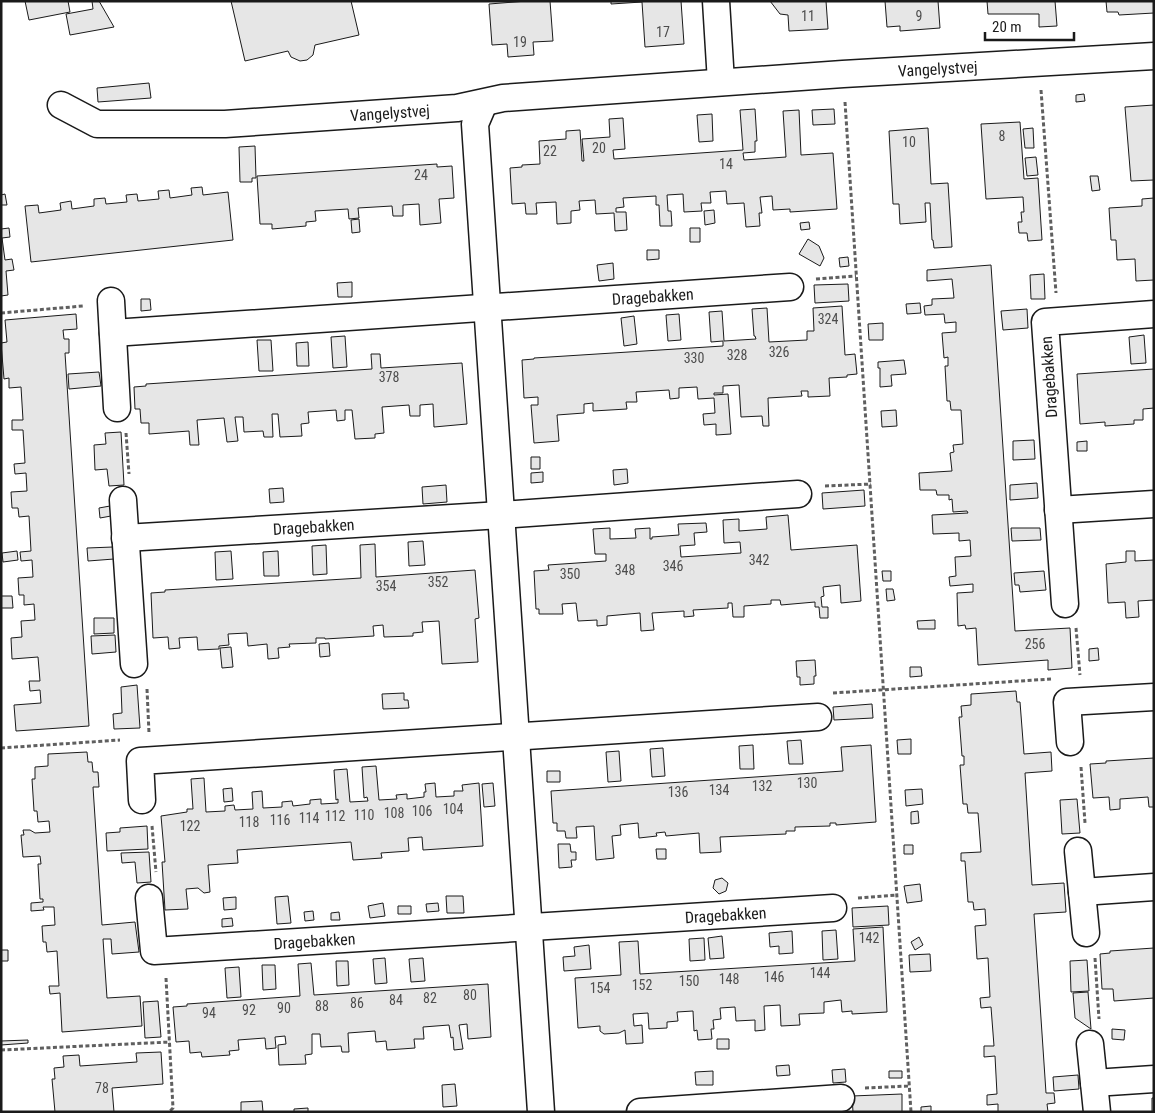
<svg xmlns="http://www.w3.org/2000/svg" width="1155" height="1113" font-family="'Roboto Condensed',sans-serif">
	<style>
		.building { fill: #e6e6e6; stroke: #1a1a1a }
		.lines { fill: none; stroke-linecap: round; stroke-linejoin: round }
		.street-casing { stroke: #1a1a1a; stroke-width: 29 }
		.path { stroke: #5f5f5f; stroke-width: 3; stroke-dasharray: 4 2.5; stroke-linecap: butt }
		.street { stroke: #fff; stroke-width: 26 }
		.labels { text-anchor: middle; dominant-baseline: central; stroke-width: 4; stroke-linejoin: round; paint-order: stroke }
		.number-label { font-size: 14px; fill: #4d4d4d }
		.street-label { font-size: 16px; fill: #1a1a1a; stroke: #fff }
	</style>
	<rect width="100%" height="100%" fill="#fff"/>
	<path class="building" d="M25,1H68L70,12L29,20Z
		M92,1H99L114,27L70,35L66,14L93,9Z
		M231,1H351L359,35L315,45L313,55L307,60L300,61L291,57L288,51L245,61Z
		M527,1H550L553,41L533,42L534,55L508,57L507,44L492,45L489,4Z
		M611,1H681L684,44L645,47L642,2L611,4Z
		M770,1H826L828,29L789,31L788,15L780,14Z
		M885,1H938L940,28L900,31V26L887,27Z
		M987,1H1055L1057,26L1039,27V14H988Z
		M1106,1H1154V13L1119,15L1118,12H1107Z
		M149,83L151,98L98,102L97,88Z
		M1084,94L1085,101L1076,102V95Z
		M1154,105V180L1131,181L1125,107Z
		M755,109L757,141H755V152L743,153L744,160L786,157L783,111L799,110L801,155L833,153L837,209L790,212V209L773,210L772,196L760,197L762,213H759L760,226L746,227L744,203L727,204L726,191L710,192L711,203H701L702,211L684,212L683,194L667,195L668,211H671L672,226H660L659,205H656V196L623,198L624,207L616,208V212H626L627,230L615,231L614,213L596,214L595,200L579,201L580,210L571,211V223L557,224L556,202L536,203L537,214H526L525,203L512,204L510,168L522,167V165L540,164L539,141L566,139V131L580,130L582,161H584L582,139L610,137L609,119L623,118L625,149L613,150L614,159L743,150L740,110Z
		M834,109L835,124L813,125L812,110Z
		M712,114L713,141L699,142L697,115Z
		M1020,122L1024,179L1038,178L1042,240L1028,241L1027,233H1019L1018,222H1022L1021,212H1024L1023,197L986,199L981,124Z
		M928,128L931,184L948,183L952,247L934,248L933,240H932L930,203H925L926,222L900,224L899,204H893L889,131Z
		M1033,128L1034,148H1025L1023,129Z
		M255,146L256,178H252V182H240L239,147Z
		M1036,157L1038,175L1027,176L1025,158Z
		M437,164V167L452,166L454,198L439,199L441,223L420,225L419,204L403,205V216H393L392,206L358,208L359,218L349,219L348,209L315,211L316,221L306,222V226L272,229V224H260L257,176Z
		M1090,176H1098L1100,190L1092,191Z
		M202,187L203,195L228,192L233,240L31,262L25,206L38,205L39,213L61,210L60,203L71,201L72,209L94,206V199L105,198L106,204L127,202L126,195L137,194L138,201L159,199L158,191L169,190L170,198L192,195L191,188Z
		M5,194L7,205H1V195Z
		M1154,198V280L1136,281L1135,259L1117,260L1116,240H1111L1109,208L1142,206V199Z
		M714,210L715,223L705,225L704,211Z
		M359,219L360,232L352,233L351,220Z
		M809,222L810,229L801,230L800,223Z
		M9,228L10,237L2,238L5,260L12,259L14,270L6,271L8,295L1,296V229Z
		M690,228H700V242H690Z
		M808,239L819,246L824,258L820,266L799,254Z
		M647,250H659V259L647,260Z
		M848,257L849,266L840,267L839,258Z
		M613,263L614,279L599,281L597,265Z
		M991,265L1015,631L1070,628L1072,668L1048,670V660L978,665L976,628L966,629L965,625L958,626L957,593L973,592V584L950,586L949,577L956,576L955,557L971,556L970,540L959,541V533L933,534L932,515L968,513L967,511L953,512L952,499L949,500V495H937L936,490H920L919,473L952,471L950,453L954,452L953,445L963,444L961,410H951L950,401H947L945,366H948V357L944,358L942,333L956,332V322L945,323L944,314L925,315L924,306L932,305V299L954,298L952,279L927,281V270Z
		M1044,274L1045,299H1031L1030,275Z
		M352,282V297H338L337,283Z
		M848,284L849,301L815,303L814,285Z
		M141,299H150L151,310L141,311Z
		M920,303L921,313L907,314L906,304Z
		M842,306L845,355L855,354L857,374L847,375V377L829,378L830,396L808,397V391H801L802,396L768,398L769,426H763L762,416L741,417L739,385L723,386V393H714V395L728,394L731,434L716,435V424L704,425L703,414L715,413L714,398L698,399L697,387L679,388V398L670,399L669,390L636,392L637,402H626L627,409L593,411V403L584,404V413L557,415L559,441L534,443L531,405H538V397L524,398L522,360L534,359V358L723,346V341L711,342L709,312L722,311L724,341L756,339L755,336H754L752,309L767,308L769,342L807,340V331H814L813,308Z
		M1027,309L1028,328L1003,330L1001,311Z
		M76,314L77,329L63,330L64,339H69V353H65L89,726L16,731L14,705L41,703L40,690L30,691L29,681H40L38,657L12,659L11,638L22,637L21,621L35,620L34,604L24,605V595H19L18,578L33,577L32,560L21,561L20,552L31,551L29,516L19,517L18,508H12L11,492L27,491L26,473L15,474L14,464L25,463L23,430H12V420H23L21,387L9,388V378L4,379L1,343L7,342L5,320Z
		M679,314L681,340L668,341L666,315Z
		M634,316L637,344L624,346L621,318Z
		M883,323V340H869L868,324Z
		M1144,335L1146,363L1131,364L1129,337Z
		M345,336L347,367L333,368L331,337Z
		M257,340H271L273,371H259Z
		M308,342L309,366H297L296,343Z
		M371,354H380L381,368L462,363L467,424L434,427L433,404L420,405V416H410L409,405L382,407L384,433L375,434V438L355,439L352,410H345V420L337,421L336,410L308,412L309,423L301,424L302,436L280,437L278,414H272L273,437H264L263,431L244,432L243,417H235L238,441L227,442L224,418L197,420L199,445H190L189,431L149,434V423H141L140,409H135L134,387L146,386V384L372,369Z
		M904,360L906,374L891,375L892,386L880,387V368H878V362Z
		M1154,369V408L1143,409V420H1134V424L1105,426V422L1080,424L1077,374Z
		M99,372L101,386L69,389L68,374Z
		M896,410L897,426L882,427L881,411Z
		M121,432L124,485L109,486L107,469L95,470L94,445L106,444L105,433Z
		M1034,440L1035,459L1013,460V441Z
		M1087,441V451H1077V442Z
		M531,457H540V469H531Z
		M627,469L628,483L614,485L613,470Z
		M543,472V482L531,483V473Z
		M1037,483L1038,498L1010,500V485Z
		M446,485L447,502L423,504L422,487Z
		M283,488L284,502L270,503L269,489Z
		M864,490L865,506L823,509L822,493Z
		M110,506L111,516L100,518L99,508Z
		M788,515L791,550L857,545L861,601L841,603L840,585L823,587L824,596L821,597L822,607H828V618H820L819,607H815V602L781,605L780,600H771V604L744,606V617H733L732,603H728V608L693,610L694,616L684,617V611L652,613L654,630L641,631L640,613L607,616V625L597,626V620L578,621L576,603L562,604L563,614H539V609H536L534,571L549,570L548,565L606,561V554H595L593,529L610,528V539L636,538L635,529L650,528V539H652V537L679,535L678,524L706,523L707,532L694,533L695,545L680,546L681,557L741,553L740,542L724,543L723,520L739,519V531L767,529L766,517Z
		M1011,528H1040L1041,540L1012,541Z
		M423,541L425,565L409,566L408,542Z
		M375,544L376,577L475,570L479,618L475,619L478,662L442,664L439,621L422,622L423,632L413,633V636L384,637L383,625L373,626L374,636L325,639V638H316V643L289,644L290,647L278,648L279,658L268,659L267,644L248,646L247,633L228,634L229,645L219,646V649L198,650L197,637L179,638L180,648L169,649L168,637L153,638L151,593L165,592V590L361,578L360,545Z
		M326,545L327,574L313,575L312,546Z
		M113,547L114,559L88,561L87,548Z
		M17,551L18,560L3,562L2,553Z
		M231,551L233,579L216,580L215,552Z
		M278,551L279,576H264L263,552Z
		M1126,551H1135V561L1154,560V600L1138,601L1139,617L1126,618L1125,602L1108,603L1106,564L1126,562Z
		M882,571H891V581H883Z
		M1044,571L1046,590L1020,592L1019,585H1015L1014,573Z
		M886,589H893L895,600L887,601Z
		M1,596H12L13,608H1Z
		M94,618H114V633L94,634Z
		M935,620V629H918L917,621Z
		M115,635L116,652L92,654L91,636Z
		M329,643L330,656L320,657L319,644Z
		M231,647L233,667L222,668L220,648Z
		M1098,648L1099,660L1089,661V649Z
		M815,660L816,676H814V684L800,685V677H797L796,661Z
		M910,667H921L922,676L910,677Z
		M137,685L140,728L114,729L113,714L122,713L121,687Z
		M1016,691L1017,702H1020L1024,754L1051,752L1052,771L1025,773L1032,885L1064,883L1066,912L1034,914L1046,1093H1054L1055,1103L1047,1104L1048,1112H998V1104L987,1105V1095L997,1094L995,1056L984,1057V1046H994L991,1007L981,1008L980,998L990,997L988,958L977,959L975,926L986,925L985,909L974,910L973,902H968L965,861H961V853L981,852L978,813H968L967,804H963L960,765H964V756H962L959,717H962L961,706L971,705V694Z
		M404,693V700H408L409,708L383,709L382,694Z
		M872,704L873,718L834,720L833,707Z
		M911,739V754H898L897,740Z
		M801,740L803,764H789L787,741Z
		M753,745L754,769H740L739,746Z
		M871,745L876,822L836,825V823H830V826L795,827V831H786V834L720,837L721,852L700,853L699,833L666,836L665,832L656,833L657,836L639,838L638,823L620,825L621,835L612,836L614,858L596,860L594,826L576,827L577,838H566L565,831H557V823H553L551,791L843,771L841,747Z
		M663,748L665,776L652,777L650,749Z
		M619,751L621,781L608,782L606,752Z
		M87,752L88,762H92L93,772H98L99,787H93L102,925L135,922L139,952L112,954L111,939H103L107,998L140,996L142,1026L62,1032L60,993L50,994L49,986H59L57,951L47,952L46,942H43L42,926L55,925L54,907H43L44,910L31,911V903L43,902V899H40L38,864H41L40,856L23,857L21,835H24L23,830H30L35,833L50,832L49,821L38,822L37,811H34L32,779H35V767L48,766V754Z
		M1154,758V807H1149L1148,797L1120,799V809L1110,810L1109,797L1093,798L1090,764L1106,763V761Z
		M376,766L379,800L397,799L396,795L407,794V799L424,797V792H426L425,784L435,783L436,797L454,796V791H463L462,785L479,783L483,846L423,850L422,837L408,838L409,851L381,853L382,858L353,860L351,842L237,850L238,863L208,865L210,892L204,893L198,888L186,889L188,909L165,910L162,862H165L161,816L187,812V809H193L191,779L204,778L206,812L225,811V806L234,805L235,810L253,809L252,792L262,791L263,808L282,807V802L292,801L293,806L310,804V800L321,799V804L338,803V799L336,800L334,770L347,769L350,802L368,801L367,797L364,798L362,767Z
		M547,771H560V782H547Z
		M493,783L495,806L484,807L482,784Z
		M232,788L233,801L224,802L223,789Z
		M922,789L923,804L906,806L905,790Z
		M1077,799L1080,833L1062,834L1060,800Z
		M918,811L919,823L911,824V812Z
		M147,826L148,849L107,851L106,833L120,832V828Z
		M558,844H570L571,852H576V860H571L572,867L559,868Z
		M904,845H913V854H904Z
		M656,849H666V859H657Z
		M149,852L151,882L137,883L135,862L122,863L121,853Z
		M722,878L728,883L726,891L719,894L713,888L715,880Z
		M920,884L922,901L907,903L904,886Z
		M288,896L291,923L277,924L275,897Z
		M446,896H463L464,913H447Z
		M236,897V909L224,910L223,898Z
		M383,903L385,916L370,918L368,906Z
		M438,903L439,911L427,912L426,904Z
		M398,906H411V914H398Z
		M888,906L889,925L853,927L852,908Z
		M313,911L314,920L305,921L304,912Z
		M339,912L340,920H331V913Z
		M232,918L233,926L222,927V919Z
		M883,927L887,1012L852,1014V1011L842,1012L841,1000L824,1002V1013L799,1014L800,1025L781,1026L780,1005L764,1006L765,1030L755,1031V1020L736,1021L735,1007L720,1008L721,1019L713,1020L714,1029H711L712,1039L698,1040L697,1030L694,1031L693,1011L677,1012L678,1021L667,1022V1028L649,1029L648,1013L633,1014L634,1026L642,1025L643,1043L626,1044L625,1030L619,1033L604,1034L600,1031V1026L578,1028L575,978L621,975L619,942L638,941L640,974L855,961L853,929Z
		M836,930L838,959L823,960L822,931Z
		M792,931L793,953L779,954V946L770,947L769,933Z
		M722,936L724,958L710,959L708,938Z
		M919,937L923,945L915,950L911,942Z
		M704,938L705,960L690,961L689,939Z
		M589,945L591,969L564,971L563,957L575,956L574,947Z
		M1154,948V998L1114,1001L1113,989H1102L1100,954L1110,953V951Z
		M1,950H8V961H1Z
		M930,954L931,971L910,972L909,955Z
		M385,958L387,983L375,984L373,959Z
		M423,958L425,981L411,982L409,959Z
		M1087,960L1089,991L1071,992L1070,961Z
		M336,961H348L349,985L337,986Z
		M311,963L314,995L488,984L491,1037L468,1039L467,1024L459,1025L463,1049L454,1050L453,1037L451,1038L449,1025L423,1027L424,1039H414L415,1048L387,1050L386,1041L376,1042L375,1031L348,1033L349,1052H342L341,1046L321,1047L320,1034H312V1054L305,1055L306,1064L279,1065L278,1045L286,1044L285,1036L275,1037L276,1048L266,1049L265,1038L238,1040L239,1050L229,1051L230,1055L202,1057L201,1052L190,1053L189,1041L176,1042L173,1007L187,1006V1004L300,996L298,964Z
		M262,965H275L276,989L263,990Z
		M239,967L241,997L227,998L225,968Z
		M1088,992L1091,1029L1075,1018L1073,993Z
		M158,1001L161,1037L145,1038L143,1002Z
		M1112,1029L1125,1030L1124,1040L1112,1039Z
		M717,1039H729V1049H717Z
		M28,1040V1043L1,1045V1041Z
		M161,1052L163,1084L112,1088L114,1112H55L52,1079H55L54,1068L64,1067L63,1056L79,1055L80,1066L137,1062L136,1053Z
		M789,1065L790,1075L777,1076L776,1066Z
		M845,1069L846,1082L833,1083L832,1070Z
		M713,1071V1085H696L695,1072Z
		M889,1071H902V1078H889Z
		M1078,1075L1079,1089L1054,1091L1053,1077Z
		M455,1084L457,1106L443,1107L442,1085Z
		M902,1094V1112H853L852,1096Z
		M1152,1098H1154V1112H1152Z
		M262,1101L263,1112H241V1102Z
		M931,1106V1112H921V1107Z
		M308,1108V1112H294V1109Z"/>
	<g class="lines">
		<defs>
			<g id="street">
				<path d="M716,1L721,82"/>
				<path d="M484,103L475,124L541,1112"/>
				<path id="s1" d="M61,105L97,124H225L457,108L503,98L843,74L1154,56"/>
				<path d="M111,301L117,408"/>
				<path id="s2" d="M113,333L790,287"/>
				<path d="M123,500L134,664"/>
				<path d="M1058,510L1154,504"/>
				<path id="s3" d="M125,538L501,515L798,494"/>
				<path d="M1065,604L1045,322L1154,314"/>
				<path d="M1070,742L1067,702L1154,697"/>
				<path d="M142,800L140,761L818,717"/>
				<path d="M1078,851L1086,933"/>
				<path d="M1082,892L1154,887"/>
				<path id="s4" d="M149,898L154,951L833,908"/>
				<path d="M1090,1044L1097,1112"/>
				<path d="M1094,1083L1154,1079"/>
				<path d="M640,1112L841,1098"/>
			</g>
		</defs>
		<use href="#street" class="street-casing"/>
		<path class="path" d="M1041,90L1056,293
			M845,102L911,1112
			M816,279L856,276
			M1,313L83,306
			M126,433L129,474
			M825,486L871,484
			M1076,628L1080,675
			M147,689L149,733
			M833,693L1051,679
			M1,748L120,740
			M1081,767L1085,823
			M152,826L156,872
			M858,898L897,895
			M1095,958L1099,1019
			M166,978L173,1108L169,1112
			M1,1050L170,1042
			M865,1088L909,1086"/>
		<use href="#street" class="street"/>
	</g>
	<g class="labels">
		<g class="number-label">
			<text x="808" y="16">11</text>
			<text x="919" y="16">9</text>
			<text x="663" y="32">17</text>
			<text x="520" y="42">19</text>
			<text x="1002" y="136">8</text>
			<text x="909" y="142">10</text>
			<text x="599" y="148">20</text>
			<text x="550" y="151">22</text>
			<text x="726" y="164">14</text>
			<text x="421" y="175">24</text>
			<text x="828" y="319">324</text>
			<text x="779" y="352">326</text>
			<text x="737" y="355">328</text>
			<text x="694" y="358">330</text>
			<text x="389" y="377">378</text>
			<text x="759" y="560">342</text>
			<text x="673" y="566">346</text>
			<text x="625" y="570">348</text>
			<text x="570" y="574">350</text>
			<text x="438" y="582">352</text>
			<text x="386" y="586">354</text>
			<text x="1035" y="644">256</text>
			<text x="807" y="783">130</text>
			<text x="762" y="786">132</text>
			<text x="719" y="790">134</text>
			<text x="678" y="792">136</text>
			<text x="453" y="809">104</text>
			<text x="422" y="811">106</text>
			<text x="394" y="813">108</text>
			<text x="364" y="815">110</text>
			<text x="335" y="816">112</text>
			<text x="309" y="818">114</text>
			<text x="280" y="820">116</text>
			<text x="249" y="822">118</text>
			<text x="190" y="826">122</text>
			<text x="869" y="938">142</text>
			<text x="820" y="973">144</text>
			<text x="774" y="977">146</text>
			<text x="729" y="979">148</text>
			<text x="689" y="981">150</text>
			<text x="642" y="985">152</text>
			<text x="600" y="988">154</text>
			<text x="470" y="995">80</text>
			<text x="430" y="998">82</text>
			<text x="396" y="1000">84</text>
			<text x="357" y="1003">86</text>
			<text x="322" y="1006">88</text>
			<text x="284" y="1008">90</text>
			<text x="249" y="1010">92</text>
			<text x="209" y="1013">94</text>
			<text x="102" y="1088">78</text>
		</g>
		<g class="street-label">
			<text stroke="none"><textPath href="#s1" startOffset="884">Vangelystvej</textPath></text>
			<text stroke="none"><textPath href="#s1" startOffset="334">Vangelystvej</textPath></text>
			<text stroke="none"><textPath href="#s2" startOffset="541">Dragebakken</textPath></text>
			<text transform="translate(1049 377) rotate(-94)">Dragebakken</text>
			<text stroke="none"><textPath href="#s3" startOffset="189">Dragebakken</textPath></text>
			<text stroke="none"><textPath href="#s4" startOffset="626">Dragebakken</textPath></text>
			<text stroke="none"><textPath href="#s4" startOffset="214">Dragebakken</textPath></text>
		</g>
	</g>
	<rect width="1155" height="1113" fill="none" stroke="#1a1a1a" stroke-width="5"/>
	<path d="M985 32v8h89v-8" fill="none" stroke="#1a1a1a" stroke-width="2.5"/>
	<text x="992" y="32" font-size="15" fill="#1a1a1a" stroke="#ffffff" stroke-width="4" paint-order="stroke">20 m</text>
</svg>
